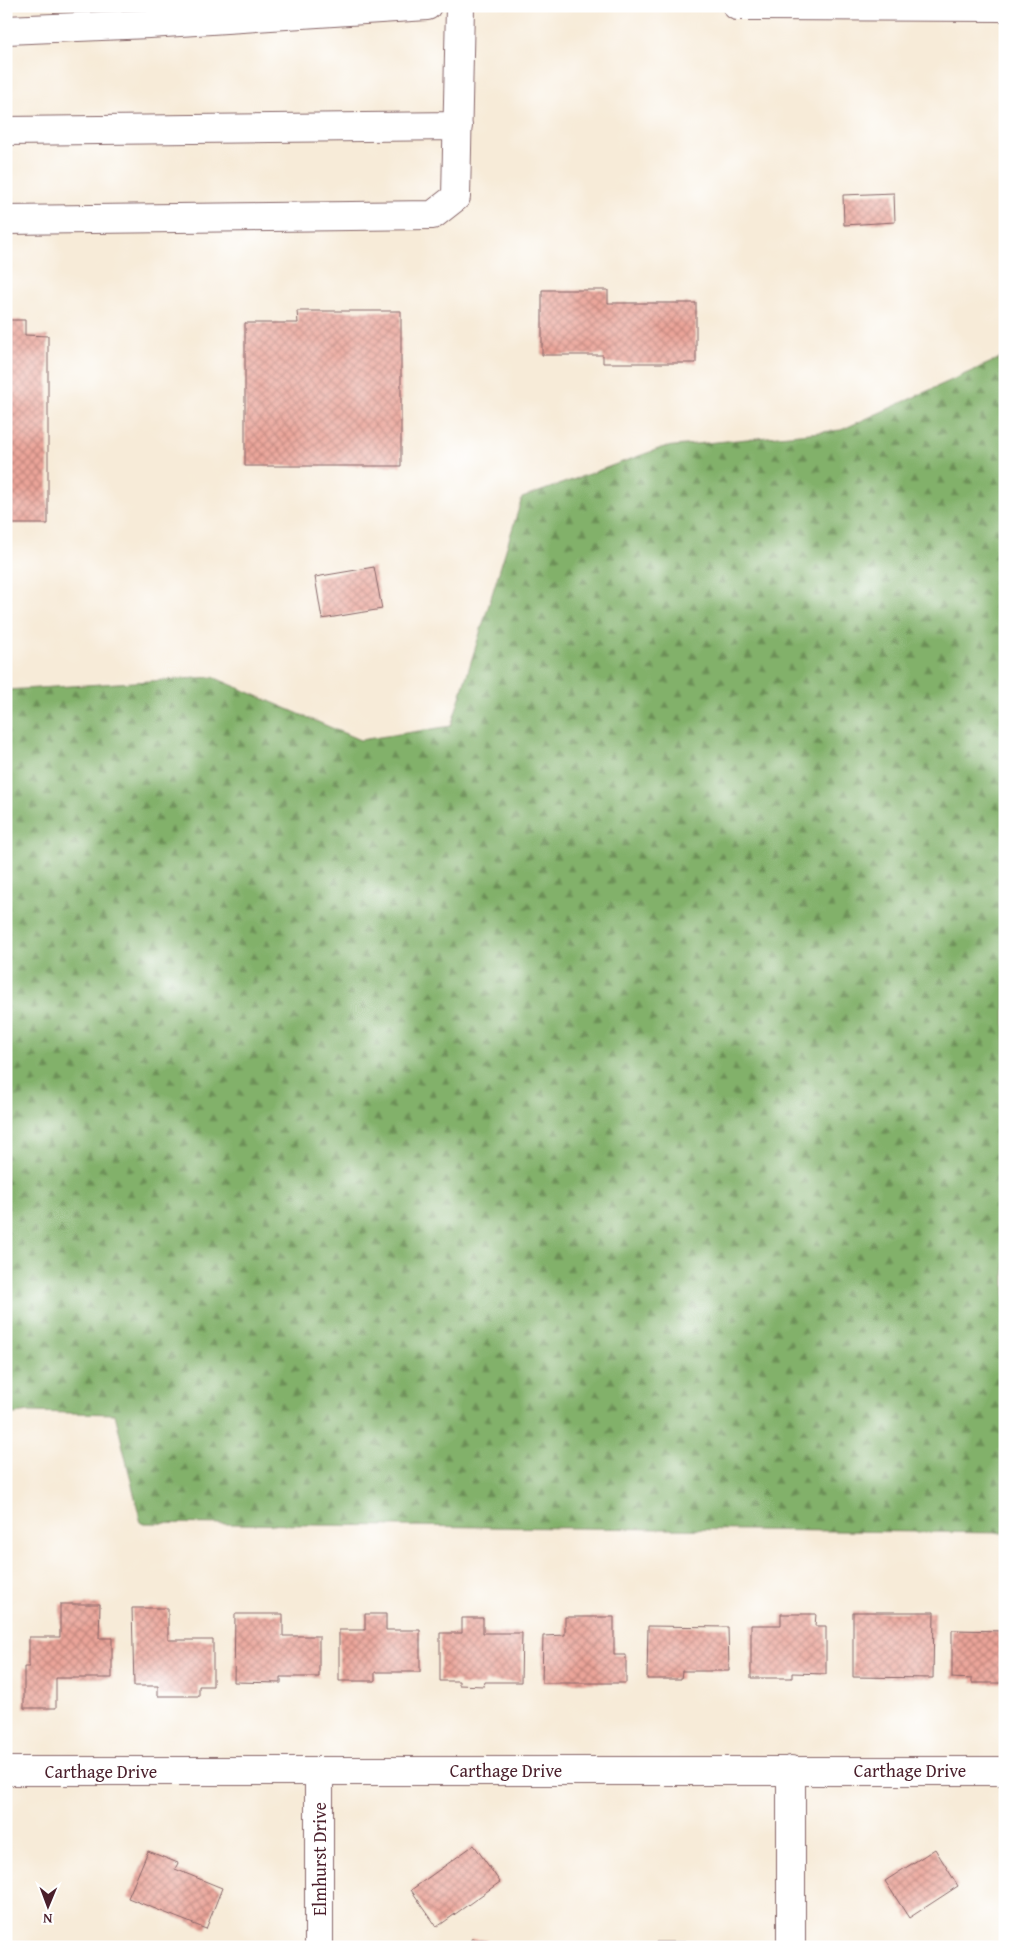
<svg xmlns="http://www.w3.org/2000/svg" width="1011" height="1953" font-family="'Gentium Book Plus',serif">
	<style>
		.forest { fill: url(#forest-firs); stroke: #66684a }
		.building { fill: url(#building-cross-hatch) }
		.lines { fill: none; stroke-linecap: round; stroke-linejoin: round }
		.minor-casing { stroke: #876668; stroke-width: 30 }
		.minor { stroke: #fff; stroke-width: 28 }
		.labels { text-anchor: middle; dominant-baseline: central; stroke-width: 4; stroke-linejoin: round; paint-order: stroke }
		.street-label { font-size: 18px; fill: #4a1f2b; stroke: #fff }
	</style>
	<defs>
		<pattern id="forest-firs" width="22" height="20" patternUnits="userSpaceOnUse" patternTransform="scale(1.25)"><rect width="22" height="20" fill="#82b16a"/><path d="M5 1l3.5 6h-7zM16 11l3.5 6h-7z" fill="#6c8f57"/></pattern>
		<pattern id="building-cross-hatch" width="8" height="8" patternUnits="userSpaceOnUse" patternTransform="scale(1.25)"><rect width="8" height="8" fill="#eba499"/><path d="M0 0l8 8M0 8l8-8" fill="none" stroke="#c0857d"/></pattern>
	</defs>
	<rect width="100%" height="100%" fill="#fff"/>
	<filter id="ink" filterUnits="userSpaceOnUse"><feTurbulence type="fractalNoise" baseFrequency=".02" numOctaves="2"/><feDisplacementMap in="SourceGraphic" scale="10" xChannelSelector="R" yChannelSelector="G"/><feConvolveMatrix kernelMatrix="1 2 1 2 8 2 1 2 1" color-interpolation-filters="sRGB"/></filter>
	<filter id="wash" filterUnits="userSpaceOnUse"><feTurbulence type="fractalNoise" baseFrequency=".0096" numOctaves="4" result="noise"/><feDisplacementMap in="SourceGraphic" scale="20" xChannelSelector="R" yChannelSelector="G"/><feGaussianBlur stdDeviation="1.12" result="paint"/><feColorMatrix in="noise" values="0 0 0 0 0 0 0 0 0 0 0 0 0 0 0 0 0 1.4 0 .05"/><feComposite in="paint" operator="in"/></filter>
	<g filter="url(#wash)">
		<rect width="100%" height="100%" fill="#f7ebd8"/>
		<path class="forest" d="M1005,356V1533L141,1523L115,1414L29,1412L6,1415V690L213,677L360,740L451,726L522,498L664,447L841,430Z"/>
		<g id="blocks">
			<path class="building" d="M894,193L895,222L844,225L843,195Z
				M542,290H608V303H696V363H603V355H542Z
				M297,311H401V466H245V323H298Z
				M6,320H25V335L48,336V524H6Z
				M374,567L382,609L322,619L315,577Z
				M60,1604H100L99,1638H112V1678H56V1708H24V1667H29V1637H60Z
				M132,1608H168V1640H213V1686H199V1696H158V1686H134Z
				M853,1612H934L933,1678L853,1677Z
				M235,1614H283V1636H319V1677H281V1683L234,1682Z
				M365,1614H386V1630H420V1672H375V1681H339V1630H365Z
				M781,1614H816L815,1626H826V1674L792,1673V1678H751V1625H781Z
				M565,1617H614V1655H626V1683H542L543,1636L565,1635Z
				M462,1618H483V1633H522L521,1682H485L484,1686L459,1685V1681H440V1633H462Z
				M648,1626L728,1627L729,1671H682L681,1679H647Z
				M952,1630L1005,1631V1679L1001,1678V1683H972V1679L952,1678Z
				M474,1845L500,1882L437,1927L411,1890Z
				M935,1849L958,1886L909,1918L885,1881Z
				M148,1851L178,1863L175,1869L222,1888L206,1929L128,1898Z
				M471,1939L487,1940V1947H471Z
				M656,1942H697V1947H656Z"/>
		</g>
	</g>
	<g filter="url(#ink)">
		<use href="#blocks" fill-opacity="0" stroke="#876668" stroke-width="1"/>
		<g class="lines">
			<defs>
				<path id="minor" d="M737,6L1005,7
					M6,30L149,24L427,6
					M6,131L458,126
					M6,220L433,215L456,197L460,6
					M791,1770V1947
					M6,1771H1005
					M319,1771V1947"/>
			</defs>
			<use href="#minor" class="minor-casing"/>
			<use href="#minor" class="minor"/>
		</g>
	</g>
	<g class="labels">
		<g class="street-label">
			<text x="506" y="1770">Carthage Drive</text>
			<text x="910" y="1770">Carthage Drive</text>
			<text x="101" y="1771">Carthage Drive</text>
			<text transform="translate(319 1859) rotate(-90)">Elmhurst Drive</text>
		</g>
	</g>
	<rect width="1011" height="1953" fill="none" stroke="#fff" stroke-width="25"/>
	<g transform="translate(48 1906) rotate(181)" stroke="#ffffff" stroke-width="4" paint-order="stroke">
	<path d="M0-4L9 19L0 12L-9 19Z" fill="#4a1f2b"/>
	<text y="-8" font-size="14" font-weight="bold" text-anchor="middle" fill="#4a1f2b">N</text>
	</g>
</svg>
